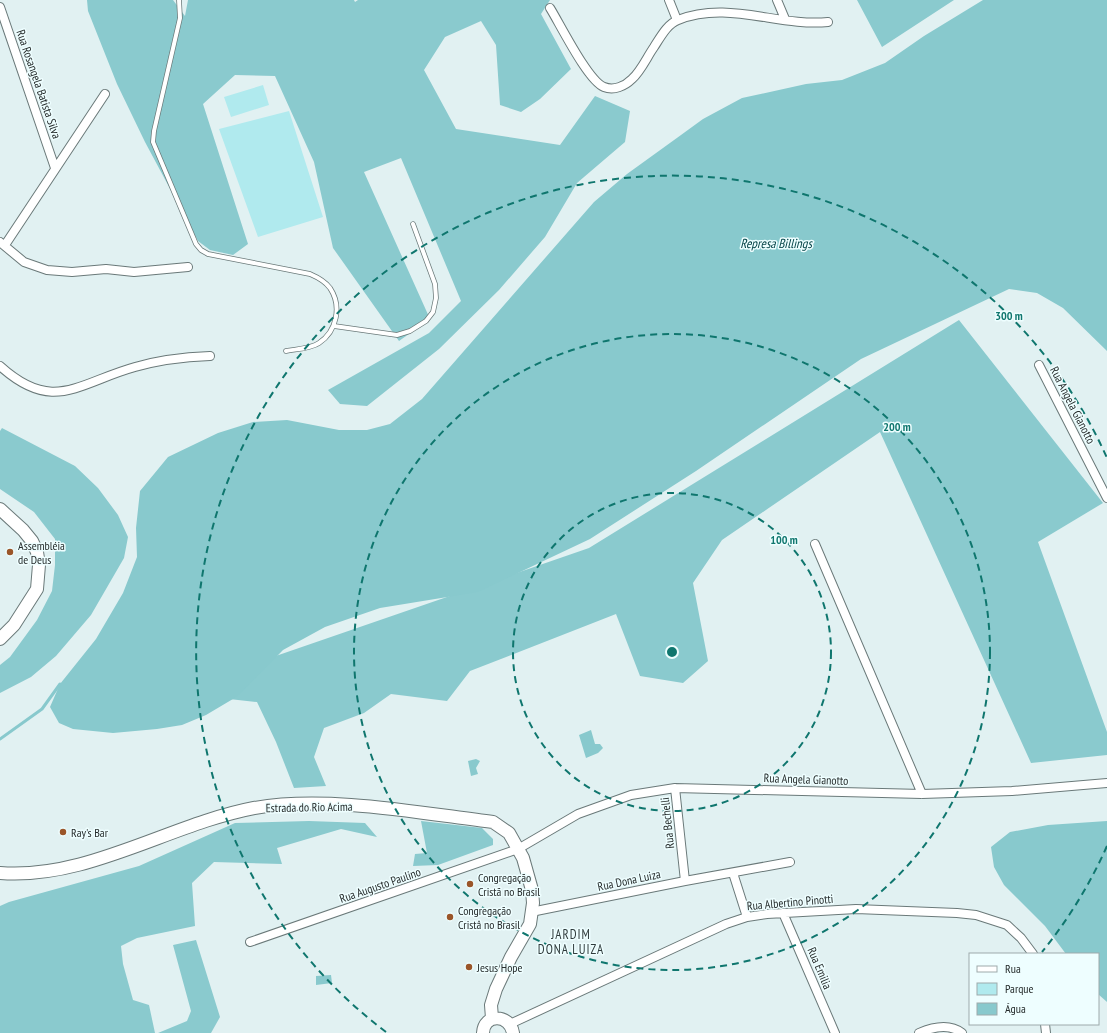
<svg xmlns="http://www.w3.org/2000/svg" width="1107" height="1033" font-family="'PT Sans Narrow',sans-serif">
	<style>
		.green { fill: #b0eaee }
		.forest { fill: #8acace }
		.water { fill: #88c9cd }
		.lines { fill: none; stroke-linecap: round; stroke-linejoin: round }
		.stream { stroke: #88c9cd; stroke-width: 3 }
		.lane-casing { stroke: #6a7979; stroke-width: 5.5 }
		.street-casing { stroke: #6a7979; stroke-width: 10 }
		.secondary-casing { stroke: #6a7979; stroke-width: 14 }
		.lane { stroke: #fff; stroke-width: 4 }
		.street { stroke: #fff; stroke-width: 8 }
		.secondary { stroke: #fff; stroke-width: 12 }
		.ring { fill: none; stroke: #0f766e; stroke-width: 2; stroke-dasharray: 7 5 }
		.poi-dot { fill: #9a5529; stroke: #eefeff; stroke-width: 1.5 }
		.labels { text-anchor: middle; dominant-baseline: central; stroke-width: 3; stroke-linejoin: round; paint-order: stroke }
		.street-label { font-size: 12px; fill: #262c2c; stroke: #eefeff }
		.poi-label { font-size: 12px; fill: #262c2c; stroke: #eefeff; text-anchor: start }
		.water-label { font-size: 13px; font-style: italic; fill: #044347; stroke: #eefeff }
		.neighbourhood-label { font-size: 13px; letter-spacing: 1px; fill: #2f3b3c; stroke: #eefeff }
		.centre { fill: #0f766e; stroke: #eefeff; stroke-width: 2 }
		.ring-label { font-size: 12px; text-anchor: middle; font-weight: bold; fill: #0f766e; stroke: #eefeff; stroke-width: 3; stroke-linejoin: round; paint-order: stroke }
	</style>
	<rect width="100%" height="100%" fill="#e1f1f2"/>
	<path class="green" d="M263,85L269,105L231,117L224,97Z
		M289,111L323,217L258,237L219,129Z"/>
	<path class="forest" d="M87,0H173L185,16L188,0H354L355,2L358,0H550L541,14L571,69L540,99L521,112L500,105L496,45L481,21L445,37L424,70L456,129L560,145L595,96L630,111L625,142L577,183L545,237L499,290L439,349L367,406L340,404L328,390L429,333L461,301L401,158L364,172L430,319L399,341L333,248L314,162L275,76L235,75L203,104L248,244L233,255L210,250L198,241L145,142L117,84L88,11Z
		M857,0H954L882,47Z
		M959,320L1103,503L1038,542L1107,732V755L1031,763L880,432L722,540L693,583L708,661L683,683L640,676L616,614L470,671L447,701L391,694L364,713L324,728L314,757L326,786L294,788L276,742L257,702L229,699L238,669L589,548Z
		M2,428L75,466L98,488L118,515L128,537L124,558L91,615L56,656L31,677L0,693V665L10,657L37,620L52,591L55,565V539L34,512L0,489V431Z
		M309,821L365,823L377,837L341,829L277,848L282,864L214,862L192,883L195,926L137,938L121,946L123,964L133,1000L149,1005L155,1033H0V906L9,902L139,866L235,823Z
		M421,821L482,828L493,839V845L438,865L413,866L415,854L427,853Z
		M196,940L220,1017L211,1033H158L187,1021L191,1011L173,945Z"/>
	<path class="water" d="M983,0H1107V351L1063,308L1037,293L1009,289L861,359L696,471L590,539L478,592L380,608L325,627L283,650L238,696L206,715L182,725L157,729L113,733L73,729L59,723L50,707L60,684L96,639L123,593L137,557L136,528L140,491L168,457L218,433L253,422L287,420L339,430H367L390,424L422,399L594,202L627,174L681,135L703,119L742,98L806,84L842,80L885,63L924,36Z
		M591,730L595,744H600L603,748L598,753L586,758L579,735Z
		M476,759L480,761L476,768L478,774L471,776L468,761Z
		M1107,821V1002L1098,994V954H1066L1045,926L1004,885L994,867L991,847L1010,832L1048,825Z
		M331,975L332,983L316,985V976Z"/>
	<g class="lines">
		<path class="stream" d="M0,739L42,709L60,684"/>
		<defs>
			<path id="lane" d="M179,0L180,18L154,131L153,142L196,244L201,250L208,254L310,274C317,277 325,281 330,288C342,306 337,331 319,343C310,349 296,349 286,351
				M334,326L397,335L410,331L426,321L433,312L436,298L435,284L413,224"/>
			<path id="street" d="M669,0L677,20
				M777,0L785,19
				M0,7L55,168
				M550,8C560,24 588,81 604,87C614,91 625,86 632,79C641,71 647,57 654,47C660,38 667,24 678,20C728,0 778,27 828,22
				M0,242L24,262L47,270L72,272L106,269L134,272L188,267
				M5,245L105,94
				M1039,365L1107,498
				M0,366C53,414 78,383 135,367C159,360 185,357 210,356
				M815,544L922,794
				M675,788L685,881
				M733,873L747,917
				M531,912L685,881L790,862
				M783,913L835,1033
				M250,942L518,849L578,814L631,795L675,788L922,794L1012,791L1107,783
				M510,1024L726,924L747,917L767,914L856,909L957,913L976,915L1007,925L1021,938L1033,954
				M1045,1024L1046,1033
				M919,1033C933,1027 949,1023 962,1033"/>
			<path id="secondary" d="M0,509L23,530L32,541L37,552L39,565L37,589L14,625L0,639
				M0,873C87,880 170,824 254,808C326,795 420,813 493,822L509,833L523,858L532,890L533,903L530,924L511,957L496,989L491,1005L492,1018
				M483,1033C484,1013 510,1014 513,1033"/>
		</defs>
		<use href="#lane" class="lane-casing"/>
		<use href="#street" class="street-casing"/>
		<use href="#secondary" class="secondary-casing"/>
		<use href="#lane" class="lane"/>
		<use href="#street" class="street"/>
		<use href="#secondary" class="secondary"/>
	</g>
	<g class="ring">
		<circle cx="672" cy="652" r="159"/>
		<circle cx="672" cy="652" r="318"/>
		<path d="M1107 846A476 476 0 0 1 1042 952M386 1032A476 476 0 1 1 1107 458"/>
	</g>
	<g class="poi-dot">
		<circle cx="10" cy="552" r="4"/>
		<circle cx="63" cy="832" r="4"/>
		<circle cx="470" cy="884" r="4"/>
		<circle cx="450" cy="917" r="4"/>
		<circle cx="469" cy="967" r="4"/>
	</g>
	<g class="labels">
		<g class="street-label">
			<text transform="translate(39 84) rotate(71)">Rua Rosangela Batista Silva</text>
			<text transform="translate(1073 405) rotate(63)">Rua Angela Gianotto</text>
			<text transform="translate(806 779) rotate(2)">Rua Angela Gianotto</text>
			<text transform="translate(309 807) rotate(-1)">Estrada do Rio Acima</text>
			<text transform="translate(667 823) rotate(-96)">Rua Bechelli</text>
			<text transform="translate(629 880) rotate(-12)">Rua Dona Luiza</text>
			<text transform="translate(380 885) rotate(-19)">Rua Augusto Paulino</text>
			<text transform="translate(790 902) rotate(-5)">Rua Albertino Pinotti</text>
			<text transform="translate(820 968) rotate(67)">Rua Emilia</text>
		</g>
		<g class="poi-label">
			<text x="18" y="545">Assembléia<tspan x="18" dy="14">de Deus</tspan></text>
			<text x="71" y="832">Ray's Bar</text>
			<text x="478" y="877">Congregação<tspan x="478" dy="14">Cristã no Brasil</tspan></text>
			<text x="458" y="910">Congregação<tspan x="458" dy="14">Cristâ no Brasil</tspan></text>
			<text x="477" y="967">Jesus Hope</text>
		</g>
		<g class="water-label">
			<text x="776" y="243">Represa Billings</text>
		</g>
		<g class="neighbourhood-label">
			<text x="571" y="934">JARDIM<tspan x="571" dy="15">DONA LUIZA</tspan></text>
		</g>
	</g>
	<circle cx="672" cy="652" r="6" class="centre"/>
	<g class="ring-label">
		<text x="1009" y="320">300 m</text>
		<text x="897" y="431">200 m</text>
		<text x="784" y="544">100 m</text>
	</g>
	<rect x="969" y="953" width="130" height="72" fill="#eefeff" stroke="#9eaaab"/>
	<rect x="977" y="966" width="20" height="6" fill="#ffffff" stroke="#9eaaab"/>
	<text x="1005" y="973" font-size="12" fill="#262c2c">Rua</text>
	<rect x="977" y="983" width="20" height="12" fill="#b0eaee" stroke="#9eaaab"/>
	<text x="1005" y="993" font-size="12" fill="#262c2c">Parque</text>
	<rect x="977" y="1003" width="20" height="12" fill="#88c9cd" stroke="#9eaaab"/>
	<text x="1005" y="1013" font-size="12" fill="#262c2c">Água</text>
</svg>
